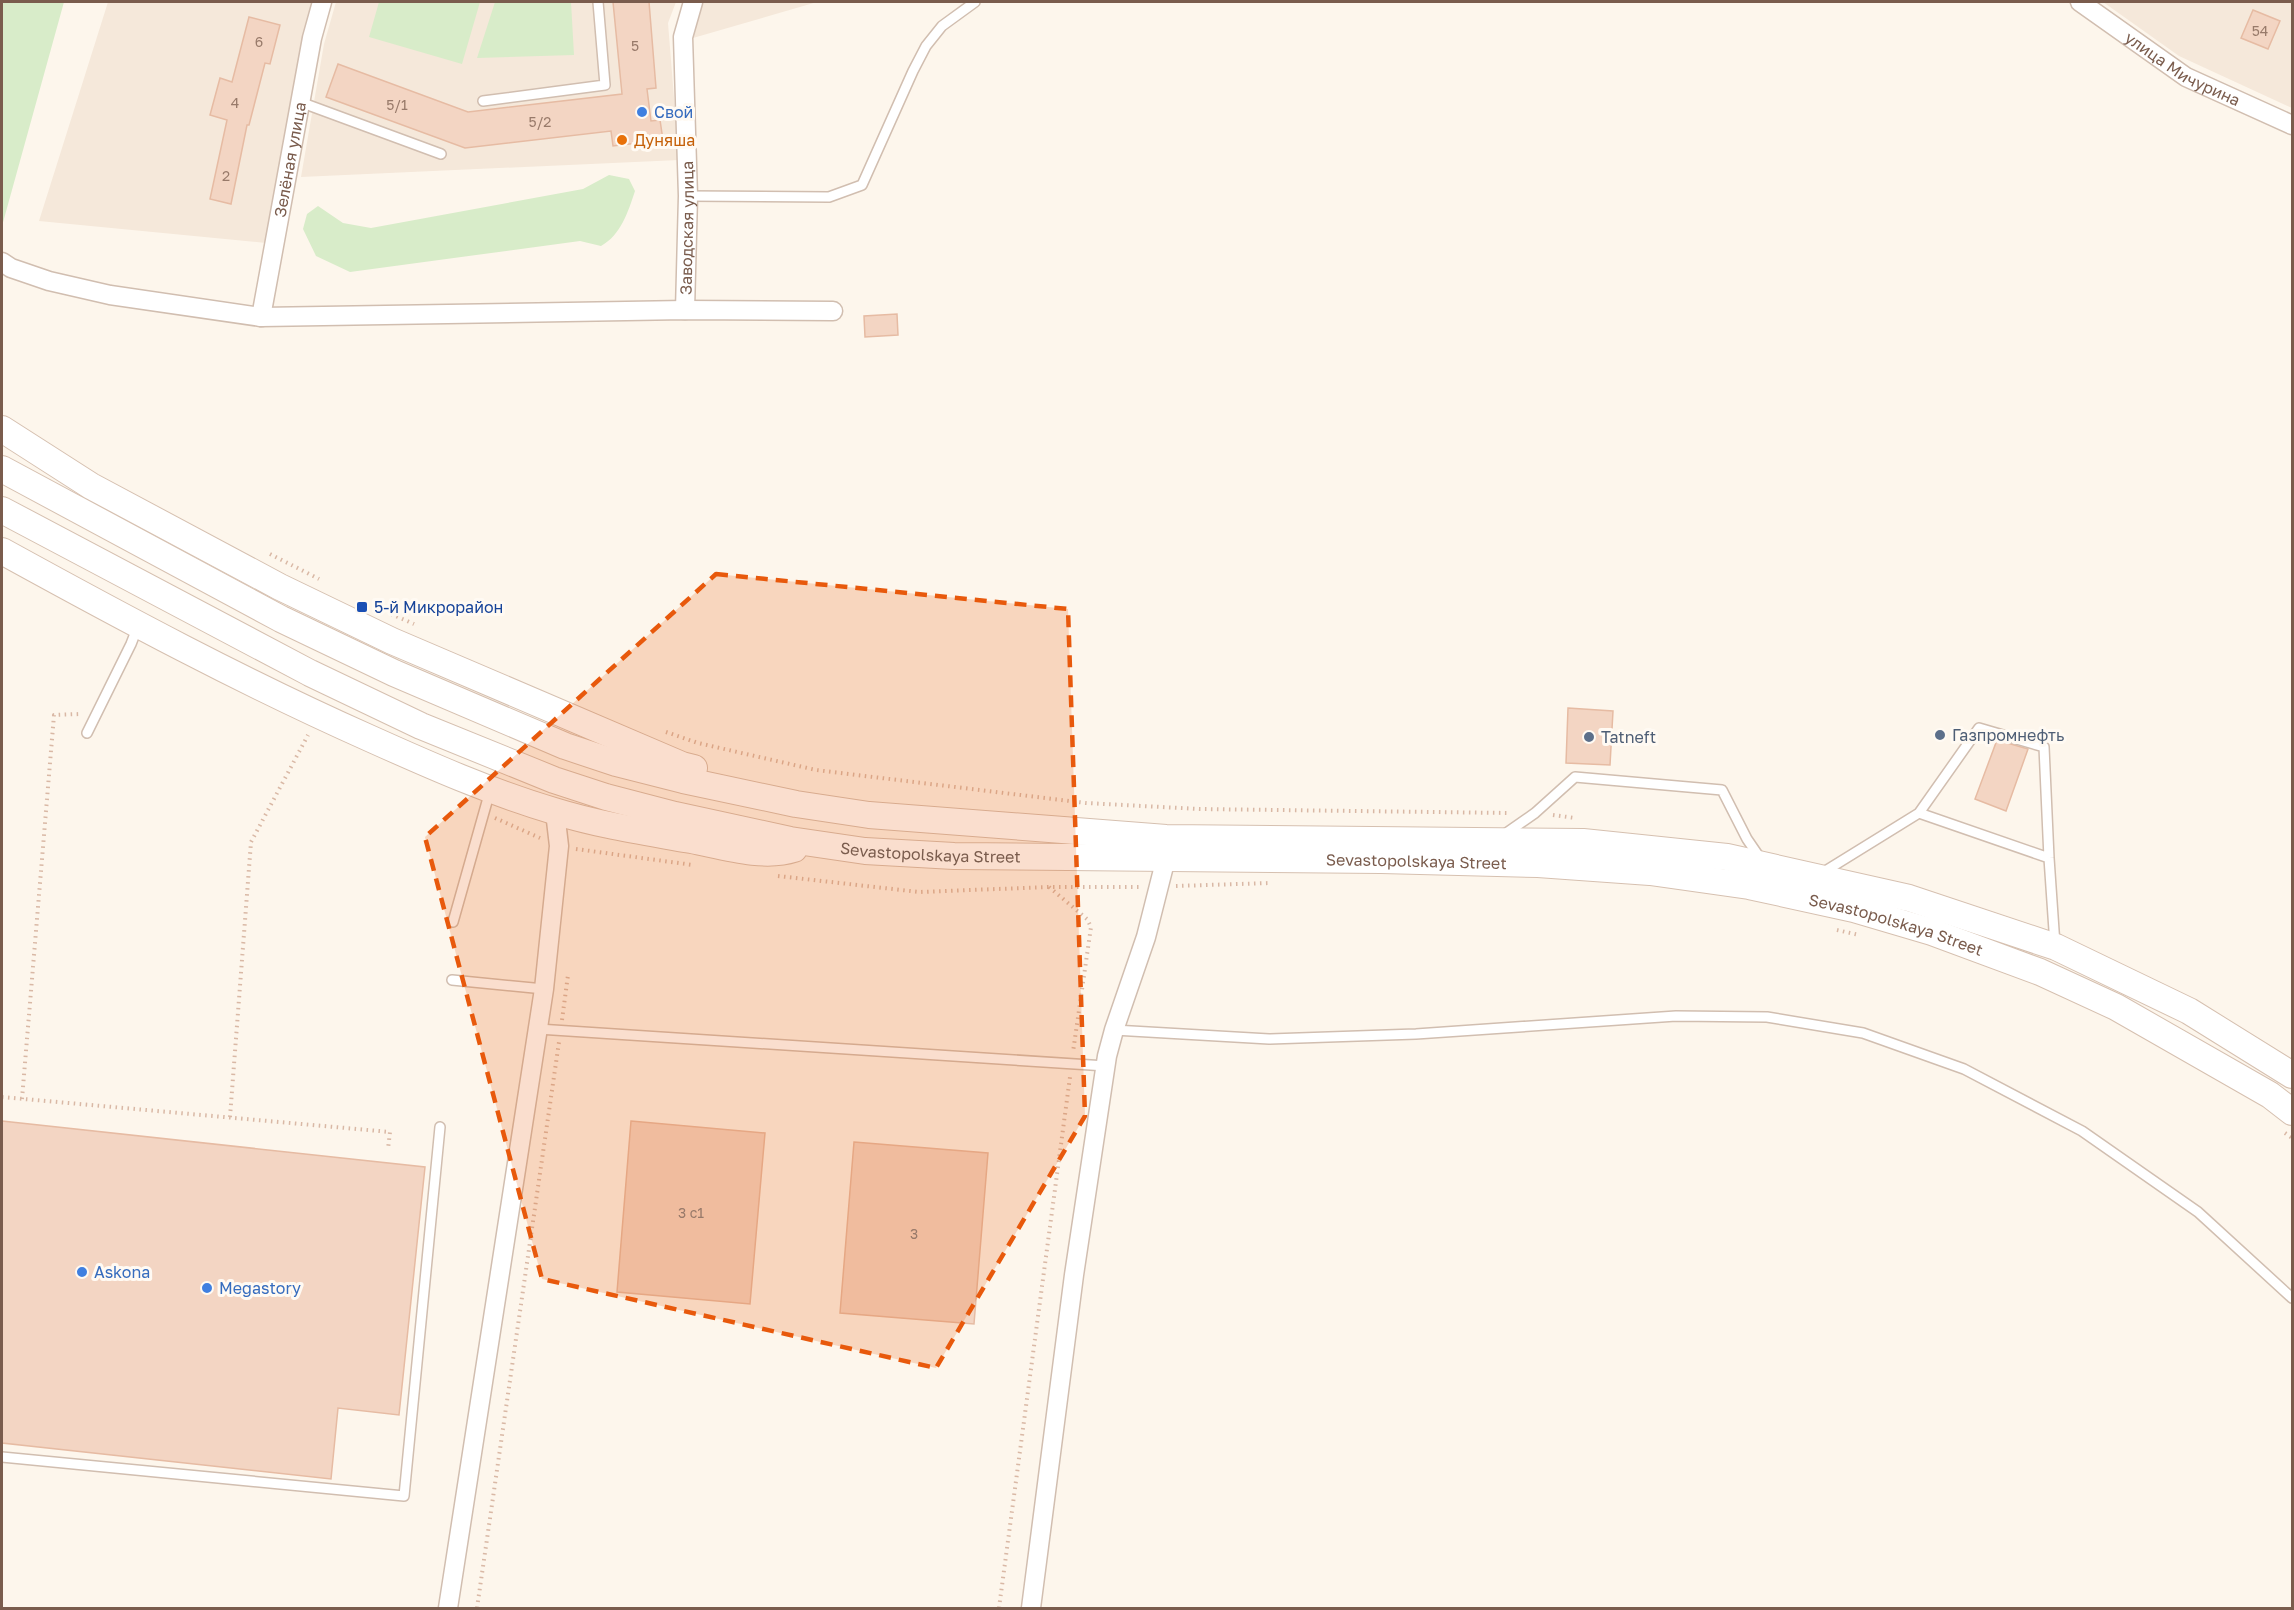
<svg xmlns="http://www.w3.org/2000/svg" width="2294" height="1610" font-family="'Golos Text',sans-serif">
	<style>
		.residential { fill: #f5e8da }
		.green { fill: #d8ecc9 }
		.building { fill: #f3d5c3; stroke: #e6bba3; stroke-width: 1.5 }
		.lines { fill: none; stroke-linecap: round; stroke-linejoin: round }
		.lane-casing { stroke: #d1beb0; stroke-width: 12 }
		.street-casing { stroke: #d1beb0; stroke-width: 21 }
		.secondary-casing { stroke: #d6c0b0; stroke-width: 28 }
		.path { stroke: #d9b8a5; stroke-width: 4; stroke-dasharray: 1.5 4.5; stroke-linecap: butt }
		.lane { stroke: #fff; stroke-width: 9 }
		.street { stroke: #fff; stroke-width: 18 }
		.secondary { stroke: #fff; stroke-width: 26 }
		.marked { fill: #e8590c; fill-opacity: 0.2; stroke: #e8590c; stroke-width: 4.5; stroke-dasharray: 12 8; stroke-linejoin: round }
		.shop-dot { fill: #3f7fe0; stroke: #fffaf3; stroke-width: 2 }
		.food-dot { fill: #e8710a; stroke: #fffaf3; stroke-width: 2 }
		.transit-dot { fill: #1a4fb4; stroke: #fffaf3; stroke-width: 2 }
		.service-dot { fill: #5c6f8a; stroke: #fffaf3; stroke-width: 2 }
		.labels { text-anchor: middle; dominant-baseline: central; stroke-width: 6; stroke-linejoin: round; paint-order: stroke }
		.number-label { font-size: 14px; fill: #987a6a }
		.street-label { font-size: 16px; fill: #7a5c4d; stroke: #fffaf3 }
		.shop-label { font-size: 16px; fill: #366cbe; stroke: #fffaf3; text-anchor: start }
		.food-label { font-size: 16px; fill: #c56008; stroke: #fffaf3; text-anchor: start }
		.transit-label { font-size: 16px; fill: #164399; stroke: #fffaf3; text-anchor: start }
		.service-label { font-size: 16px; fill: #4e5e75; stroke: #fffaf3; text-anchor: start }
	</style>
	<rect width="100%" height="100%" fill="#fdf6ec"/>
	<path class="residential" d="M108,2H320L266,243L39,221Z
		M336,2H676L668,23L679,160L301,177L324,44Z
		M703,2H817L693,38L694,12Z
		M2103,2H2292V108L2179,56Z"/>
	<path class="green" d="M2,2H64L2,226Z
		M379,2H480L462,64L369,37Z
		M495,2H571L574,55L477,58Z
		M609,175L629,179L635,191C628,212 621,235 601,246L580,241L350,272L316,256L303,229L307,214L318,206L343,223L371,228L583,189Z"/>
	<path class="building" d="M613,2H649L656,88L647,89L651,121L660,120L663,140L613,146L611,131L465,148L326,97L338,64L468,112L622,94Z
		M2253,10L2280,21L2268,49L2241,38Z
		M249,17L280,25L270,64L265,63L249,125H247L231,204L210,199L227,120L210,115L220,78L232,82Z
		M897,314L898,335L865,337L864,316Z
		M1568,708L1613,711L1610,765L1566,763Z
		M1997,740L2028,749L2006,811L1975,799Z
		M2,1121L425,1167L399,1415L338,1408L331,1479L2,1443Z
		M631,1121L765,1133L750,1304L617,1292Z
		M854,1142L988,1153L974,1324L840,1313Z"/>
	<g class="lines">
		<defs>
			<path id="lane" d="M483,101L605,85L598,2
				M300,102L441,154
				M688,196L829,197L862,185L913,71L926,46L942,26L975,2
				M87,733L131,644L138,626
				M1919,813L2049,858
				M1505,834L1535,813L1575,777L1722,790L1747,839L1760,858
				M1822,873L1919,813L1979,728L2044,747L2049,858L2055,945
				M453,922L490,791
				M452,980L544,989
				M538,1029L1106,1066
				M1114,1030L1269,1039L1416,1034L1676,1016L1767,1017L1863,1033L1964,1069L2082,1131L2198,1212L2292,1298
				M2,1457L404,1496L440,1127"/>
			<g id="street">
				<path id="s1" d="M2080,2L2186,77L2292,125"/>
				<path d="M2,262L11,268L49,281L110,295L261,317L685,310L833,311"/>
				<path id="s2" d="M685,310L688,196L683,37L693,2"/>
				<path id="s3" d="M261,317L312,38L322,2"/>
				<path d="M448,1608L544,989L559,846L555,812"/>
				<path d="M1031,1608L1074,1275L1107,1056L1114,1030L1146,937L1166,858"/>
			</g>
			<g id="secondary">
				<path d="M2,429L91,486L280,587L392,641L682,765L694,768"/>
				<path d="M2,469L281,619L394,673L565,746L616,763L683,780L796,804L869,815L1166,838L1583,842L1727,857L1909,898L2056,947L2189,1011L2292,1075"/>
				<path id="s4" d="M2,510L310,673L421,726L554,780L606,797L675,815L790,840L865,851L954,856L1381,860L1538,864L1650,872L1749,886L1854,909L1932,932L2040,972L2116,1007L2270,1095L2292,1112"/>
				<path d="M2,551C122,617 243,682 369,738C429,765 490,792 554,811C599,825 645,832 691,840C722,846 763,859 794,849"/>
			</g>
		</defs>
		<use href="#lane" class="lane-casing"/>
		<use href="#street" class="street-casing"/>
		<use href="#secondary" class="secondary-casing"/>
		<path class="path" d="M270,554L319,579
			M391,614L414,624
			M666,732L698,743L816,770L1086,803L1199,809L1510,813
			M1553,815L1575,818
			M495,818L540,838
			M576,849L693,865
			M778,876L919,892L1049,887H1141
			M1176,886L1270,883
			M1049,887L1087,919L1091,927L1073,1052
			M1837,930L1859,935
			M562,1020L568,975
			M2,1097L390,1132L388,1149
			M22,1099L54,715L80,714
			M230,1117L251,842L308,735
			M2285,1133L2292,1138
			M477,1608L559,1042
			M999,1608L1070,1077"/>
		<use href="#lane" class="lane"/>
		<use href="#street" class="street"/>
		<use href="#secondary" class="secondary"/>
	</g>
	<path class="marked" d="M716,574L1068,609L1085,1116L936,1368L542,1279L425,837Z"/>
	<g class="shop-dot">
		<circle cx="642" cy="112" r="6"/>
		<circle cx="82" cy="1272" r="6"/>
		<circle cx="207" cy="1288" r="6"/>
	</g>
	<circle class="food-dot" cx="622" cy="140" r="6"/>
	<rect class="transit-dot" x="356" y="601" width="12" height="12" rx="3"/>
	<g class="service-dot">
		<circle cx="1940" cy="735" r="6"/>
		<circle cx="1589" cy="737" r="6"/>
	</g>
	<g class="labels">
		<g class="number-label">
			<text x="2260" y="30">54</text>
			<text x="259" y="41">6</text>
			<text x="635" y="45">5</text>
			<text x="235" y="102">4</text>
			<text x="397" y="104">5/1</text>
			<text x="540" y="121">5/2</text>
			<text x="226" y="175">2</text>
			<text x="691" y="1212">3 с1</text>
			<text x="914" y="1233">3</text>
		</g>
		<g class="street-label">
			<text stroke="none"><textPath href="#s1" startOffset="123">улица Мичурина</textPath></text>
			<text stroke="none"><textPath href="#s3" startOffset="160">Зелёная улица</textPath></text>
			<text stroke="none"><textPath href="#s2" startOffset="82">Заводская улица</textPath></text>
			<text stroke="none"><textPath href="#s4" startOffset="1000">Sevastopolskaya Street</textPath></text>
			<text stroke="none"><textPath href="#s4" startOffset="1486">Sevastopolskaya Street</textPath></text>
			<text stroke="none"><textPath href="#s4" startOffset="1972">Sevastopolskaya Street</textPath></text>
		</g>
		<g class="shop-label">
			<text x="654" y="112">Свой</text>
			<text x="94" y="1272">Askona</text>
			<text x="219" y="1288">Megastory</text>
		</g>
		<g class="food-label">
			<text x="634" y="140">Дуняша</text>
		</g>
		<g class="transit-label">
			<text x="374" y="607">5-й Микрорайон</text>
		</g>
		<g class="service-label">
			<text x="1952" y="735">Газпромнефть</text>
			<text x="1601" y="737">Tatneft</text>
		</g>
	</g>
	<rect width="2294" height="1610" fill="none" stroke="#7a5c4d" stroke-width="6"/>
</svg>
